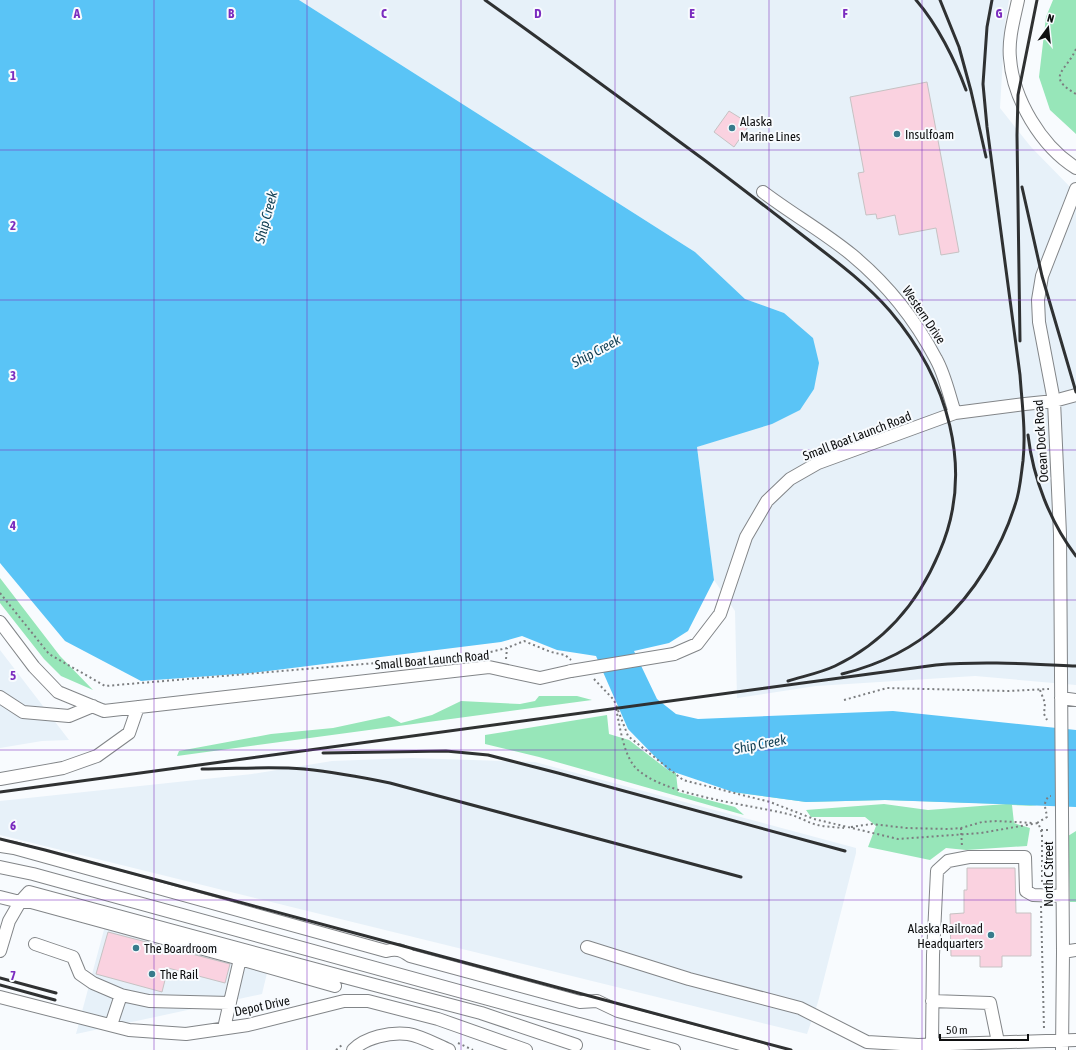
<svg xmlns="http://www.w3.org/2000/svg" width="1076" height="1050" font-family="'Asap Condensed',sans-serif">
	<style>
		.built { fill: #e7f1f9 }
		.green { fill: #97e6b9 }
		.water { fill: #5ac4f6 }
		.building { fill: #fad2e0; stroke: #c6c2c3 }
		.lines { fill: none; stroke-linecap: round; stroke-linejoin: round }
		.minor-casing { stroke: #828588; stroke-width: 14 }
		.path { stroke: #7c7e80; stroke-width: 2; stroke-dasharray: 2 3; stroke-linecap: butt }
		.minor { stroke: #fff; stroke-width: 12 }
		.rail { stroke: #2f3132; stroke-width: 3 }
		.minor-bridge-casing { stroke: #828588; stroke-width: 14; stroke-linecap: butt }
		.minor-bridge { stroke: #fff; stroke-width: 12 }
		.grid { fill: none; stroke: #7b2cbf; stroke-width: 1; stroke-opacity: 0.55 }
		.poi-dot { fill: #387b8c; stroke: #f8fbfe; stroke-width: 1.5 }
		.labels { text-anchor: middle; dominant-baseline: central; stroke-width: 4; stroke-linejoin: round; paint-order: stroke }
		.poi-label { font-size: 13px; fill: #0e0f10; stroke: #f8fbfe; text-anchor: start }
		.street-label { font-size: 13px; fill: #0e0f10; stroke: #f8fbfe }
		.water-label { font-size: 14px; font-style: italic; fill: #103e52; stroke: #f8fbfe }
		.grid-label { font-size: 13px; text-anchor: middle; font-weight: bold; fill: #7b2cbf; stroke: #f8fbfe; stroke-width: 4; stroke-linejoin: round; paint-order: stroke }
	</style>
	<rect width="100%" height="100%" fill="#f8fbfe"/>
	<path class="built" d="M299,0H1009L1005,23L1000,108L1031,147L1076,193V685L975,676L816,686L737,698L735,611L714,580L697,447L733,435L784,313L745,299L695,252Z
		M0,650L69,740L42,741L0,748Z
		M412,758L535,762L856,848V853L818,1002L807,1034L0,835V801L252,774L332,761Z
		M105,926L267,973L262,994L76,1034Z"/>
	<path class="green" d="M1053,0H1076V134L1050,110L1039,77L1046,17Z
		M0,578L60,656L93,690L61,676L44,659L0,603Z
		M539,696H577L592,700L177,756L179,751L271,734L333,728L389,716L401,723L432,715L461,701L520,704L535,701Z
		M607,715L609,734L629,740L668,770L676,773L678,792L735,807L744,815L539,757L485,744V735Z
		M782,775L1038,806L1012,805L1014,823L1030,828L1027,846L966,850L946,848L930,860L868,847L876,826L865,817H811L806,810L884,804L928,810L1006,804L885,800L806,802L733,792Z
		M1076,831V902H1070L1068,836Z"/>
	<path class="water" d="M0,0H299L695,252L745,299L784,313L813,338L819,363L814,389L800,410L772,424L697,447L714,580L688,631L669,643L634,651L657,699L676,714L698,719L893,711L1076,730V807L885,800L806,802L733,792L668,770L628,729L596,656L557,650L522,636L501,642L252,673L141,681L65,641L0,563Z"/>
	<path class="building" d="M927,82L959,252L941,255L936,228L899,235L895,215L877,219L876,214L866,215L858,173L864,172L850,97Z
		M729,111L750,124L734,147L714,132Z
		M967,868H1015L1016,913H1031V956H1002V967H980V956H951L950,914L964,913V890H967Z
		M108,932L230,964L225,983L168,968L162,992L96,974Z"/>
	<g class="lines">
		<defs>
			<path id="minor" d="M1018,0C1014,19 1008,39 1010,58C1013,99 1041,146 1076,168
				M763,192C792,214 824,232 852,255C887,284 915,319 936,359C945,375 949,395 955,413
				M0,622L34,667L58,692L104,711L489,667L540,678L571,671
				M674,654L697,644L720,614L746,537L767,501L790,479L818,463L955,413L1025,404L1054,401L1076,395
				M0,697L23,712L69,716L93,706
				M1061,698L1076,700
				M0,779L63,768L97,756L129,733L138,707
				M0,846L14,848L386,951C396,948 402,950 410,956L580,1002L597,1001L618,1011L763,1050
				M0,867L33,874L674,1050
				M0,897L20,902L29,892L348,978L481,1013L576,1045
				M35,944L73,957L80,974L93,983L121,995
				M587,947L689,979L800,1008L867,1042L918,1045L1076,1040
				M0,951L9,921L20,902H31L240,959L224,1028
				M1063,952L1076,950
				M240,959L335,986
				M0,997L129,1030L186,1034L248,1025L344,1001H368L438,1019L526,1050
				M932,1001L990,1003L998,1042
				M111,1025L121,995L149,1001L230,1003
				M932,1044L933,955L937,871L948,861L969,857H1025L1026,891L1033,895L1062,896
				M353,1050C366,1037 390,1032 408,1034C421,1036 437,1045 449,1050
				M1062,1050L1063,952L1060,534L1054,401L1039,322L1038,300L1042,276L1076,189"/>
		</defs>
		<use href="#minor" class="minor-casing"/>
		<path class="path" d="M1076,49C1066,72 1045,76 1076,94
			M0,593L49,654L105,686L482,654L507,648L524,641L551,652L565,655L571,660
			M506,659L507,648
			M594,679L614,700L628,736L683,780L770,802L814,819L898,839L981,833L1038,823L1041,830L1042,835V883
			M1040,690L1045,703L1044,714L1047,720
			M844,700L887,688L1008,691L1049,689
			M616,709C620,726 623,753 635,767C660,795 751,805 788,814C796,816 804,820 811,823C822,827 833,827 844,828
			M1037,823L1047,817C1046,808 1042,804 1049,796H1051
			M851,827L872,824L906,828L948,829L961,828L982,822L997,821L1033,823
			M961,828L962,847
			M1041,830H1050
			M1041,906L1044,1029
			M458,1043L473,1050
			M336,1050L342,1045"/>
		<use href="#minor" class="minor"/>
		<path class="rail" d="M485,0C558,52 631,106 703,159C735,183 766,207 797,231C829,256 863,280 890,311C947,378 976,469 939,553C918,603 885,642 835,666C820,673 804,676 788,681
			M916,0C937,24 955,60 966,90
			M940,0L959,47L971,91L986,157
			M1022,187L1042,276L1076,392
			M1020,341L1017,135L1018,95L1037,0
			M1028,435C1033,478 1050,522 1076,556
			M842,674C878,665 914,648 941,623C974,594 1002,547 1015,505C1020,492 1021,475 1023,461C1026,432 1022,404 1020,375L987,127L983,84L987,27L992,0
			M323,753L446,751L488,755L558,773L845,851
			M202,769C236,769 270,766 304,769C333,772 361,777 390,783L741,877
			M0,792L936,665C983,661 1029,664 1076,666
			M0,839L45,850L791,1050
			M0,978L56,993
			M0,985L55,1000"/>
		<defs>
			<path id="minor-bridge" d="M571,671L674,654"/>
		</defs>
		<use href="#minor-bridge" class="minor-bridge-casing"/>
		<use href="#minor-bridge" class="minor-bridge"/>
	</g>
	<path class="grid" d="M154,0V1050M307,0V1050M461,0V1050M615,0V1050M769,0V1050M922,0V1050M0,150H1076M0,300H1076M0,450H1076M0,600H1076M0,750H1076M0,900H1076"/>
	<g class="poi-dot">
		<circle cx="732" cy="128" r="4"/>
		<circle cx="897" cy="134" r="4"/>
		<circle cx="991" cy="935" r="4"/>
		<circle cx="136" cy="948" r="4"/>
		<circle cx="152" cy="974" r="4"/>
	</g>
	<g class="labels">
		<g class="poi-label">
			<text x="740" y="121">Alaska<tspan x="740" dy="15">Marine Lines</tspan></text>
			<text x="905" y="134">Insulfoam</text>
			<text x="983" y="928" text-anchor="end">Alaska Railroad<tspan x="983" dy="15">Headquarters</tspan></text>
			<text x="144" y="948">The Boardroom</text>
			<text x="160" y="974">The Rail</text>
		</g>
		<g class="street-label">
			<text transform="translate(924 315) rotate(56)">Western Drive</text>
			<text transform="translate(857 436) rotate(-21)">Small Boat Launch Road</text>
			<text transform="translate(1041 441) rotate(-94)">Ocean Dock Road</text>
			<text transform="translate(432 660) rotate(-5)">Small Boat Launch Road</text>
			<text transform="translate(1048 874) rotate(-90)">North C Street</text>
			<text transform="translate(262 1006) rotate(-12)">Depot Drive</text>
		</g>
		<g class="water-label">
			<text transform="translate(266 217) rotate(-75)">Ship Creek</text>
			<text transform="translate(596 351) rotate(-28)">Ship Creek</text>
			<text transform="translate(760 744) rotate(-11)">Ship Creek</text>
		</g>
	</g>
	<g class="grid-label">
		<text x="77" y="18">A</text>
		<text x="231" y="18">B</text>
		<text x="384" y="18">C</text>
		<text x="538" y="18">D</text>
		<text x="692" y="18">E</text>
		<text x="845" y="18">F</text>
		<text x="999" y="18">G</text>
		<text x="13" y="80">1</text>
		<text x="13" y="230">2</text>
		<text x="13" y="380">3</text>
		<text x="13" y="530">4</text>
		<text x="13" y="680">5</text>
		<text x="13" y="830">6</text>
		<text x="13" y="980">7</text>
	</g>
	<g transform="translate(1048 28) rotate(15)" stroke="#f8fbfe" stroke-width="3" paint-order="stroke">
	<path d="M0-3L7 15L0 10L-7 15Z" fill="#0e0f10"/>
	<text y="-6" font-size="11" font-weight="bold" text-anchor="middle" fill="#0e0f10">N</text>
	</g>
	<path d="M940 1034v6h88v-6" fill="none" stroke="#0e0f10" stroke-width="2"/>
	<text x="946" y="1034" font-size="12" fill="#0e0f10" stroke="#f8fbfe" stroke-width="3" paint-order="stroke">50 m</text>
</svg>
